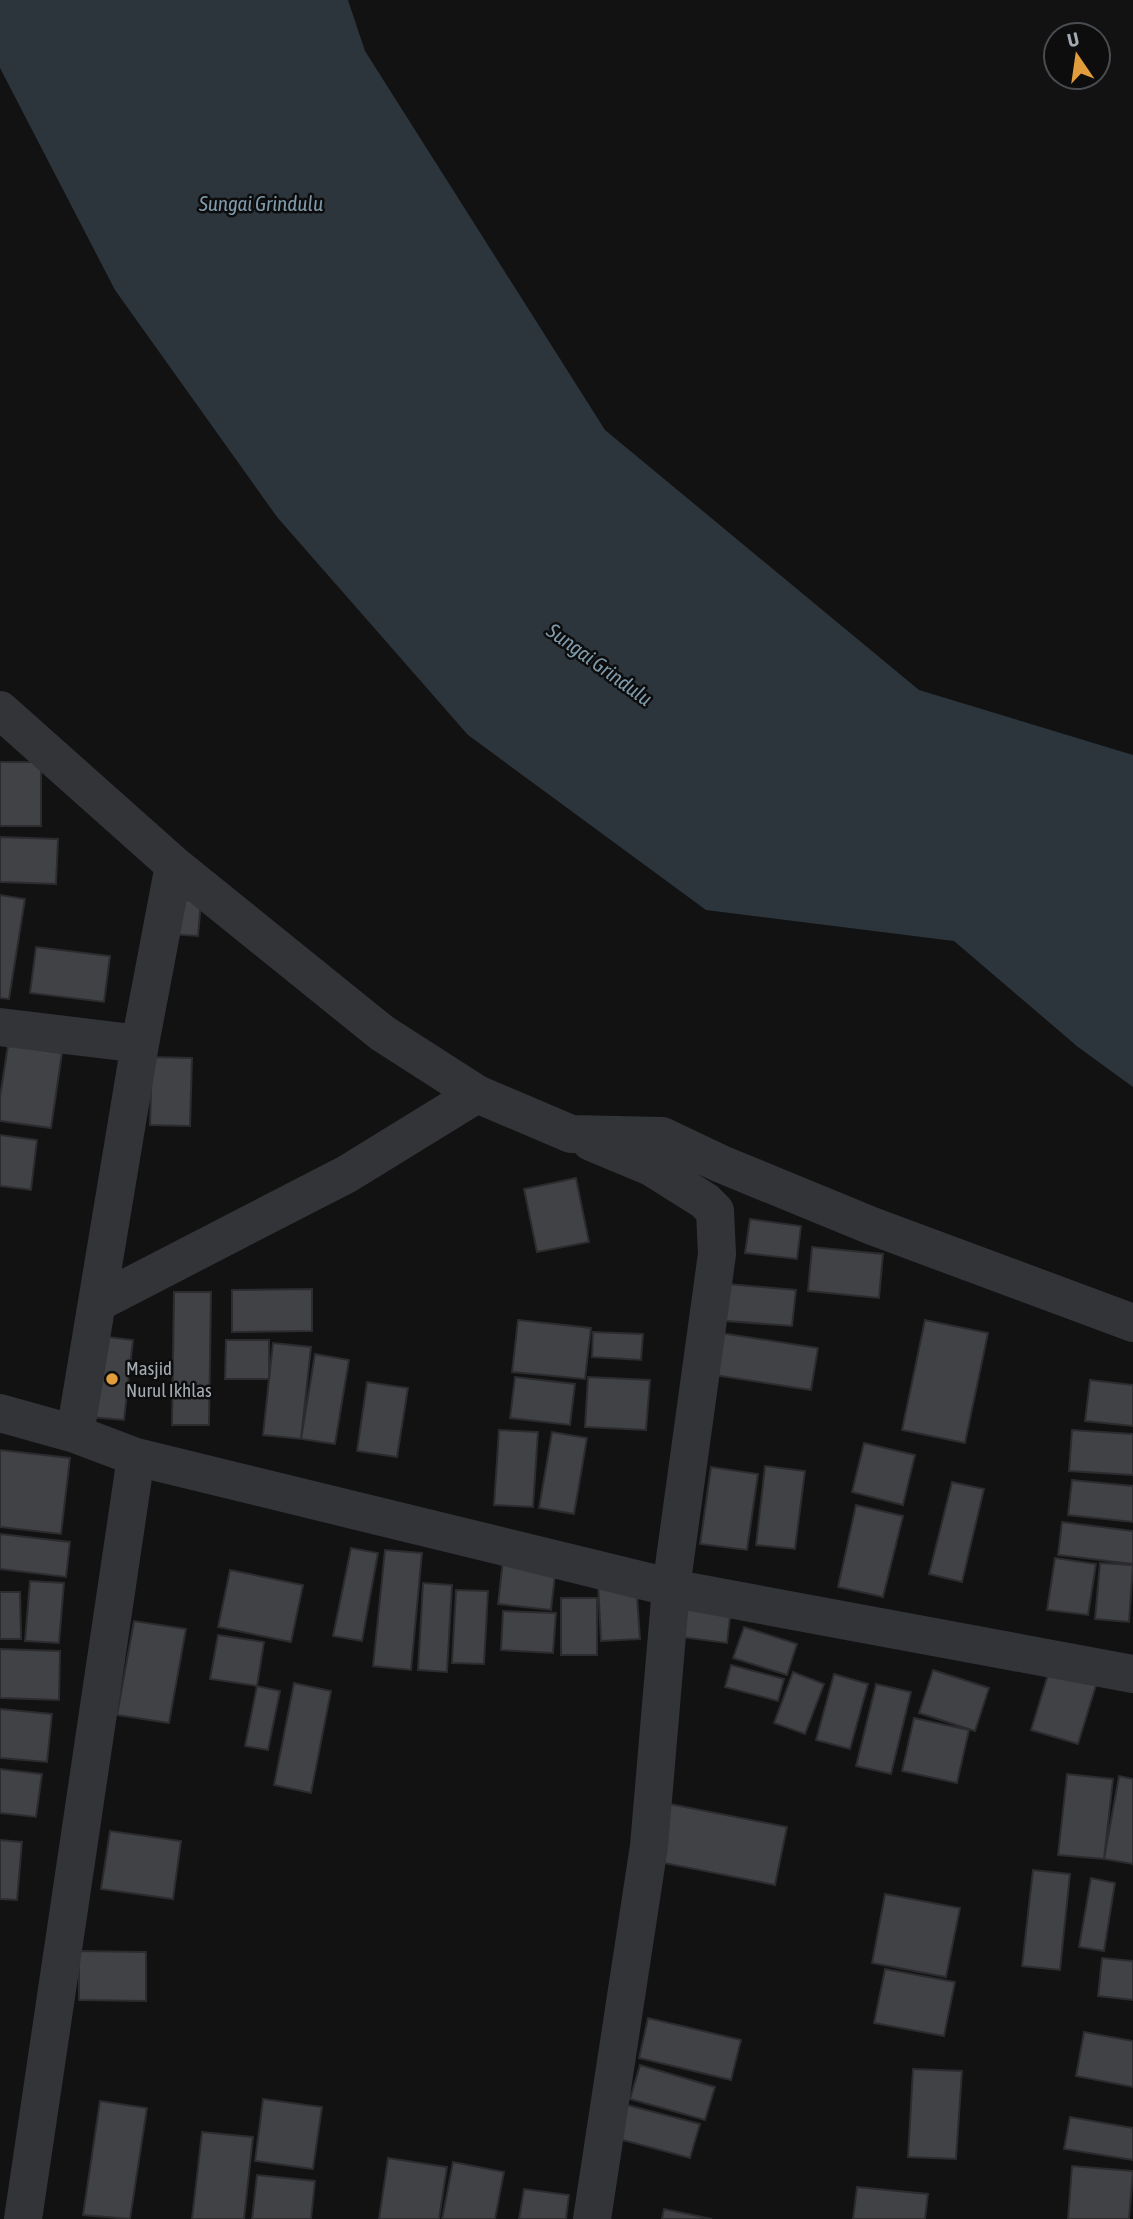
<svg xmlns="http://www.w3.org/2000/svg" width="1133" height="2219" font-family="'Asap Condensed',sans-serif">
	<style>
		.water { fill: #2c353b }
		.building { fill: #414246; stroke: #2c2c2f; stroke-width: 2 }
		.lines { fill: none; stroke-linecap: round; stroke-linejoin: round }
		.minor { stroke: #333438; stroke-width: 38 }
		.poi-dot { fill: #e19c3c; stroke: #0d0d0e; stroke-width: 2.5 }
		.labels { text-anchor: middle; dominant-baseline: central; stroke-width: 5; stroke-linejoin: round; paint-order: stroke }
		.poi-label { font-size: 19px; fill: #a4aab2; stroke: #0d0d0e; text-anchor: start }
		.water-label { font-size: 21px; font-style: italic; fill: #7e9aab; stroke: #0d0d0e }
	</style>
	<rect width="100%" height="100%" fill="#121213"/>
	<path class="water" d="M0,0H348L365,51L605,430L919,690L1133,755V1087L1078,1047L954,941L706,910L468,735L277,517L115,290L0,68Z"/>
	<path class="building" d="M0,762H41V826H0Z
		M0,837L58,839L56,884L0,882Z
		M0,895L25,899L9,999L0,998Z
		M172,899L201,901L198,936L169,934Z
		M36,947L110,956L104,1002L30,993Z
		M8,1045L62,1053L51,1128L0,1121V1097Z
		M152,1057L192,1058L190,1126L150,1125Z
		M0,1135L37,1140L31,1190L0,1186Z
		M576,1178L589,1242L537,1252L524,1189Z
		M750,1219L801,1226L797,1259L745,1253Z
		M812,1247L883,1254L879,1298L808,1291Z
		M717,1283L796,1290L792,1326L713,1320Z
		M312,1289V1331L232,1332V1290Z
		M174,1292H211L209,1425H172Z
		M518,1320L591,1328L585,1379L512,1372Z
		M925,1320L988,1333L965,1443L902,1430Z
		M593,1332L643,1334L641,1360L592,1357Z
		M721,1333L818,1348L811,1390L714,1375Z
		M100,1336L133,1340L124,1420L90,1417Z
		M226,1340H269V1379H225Z
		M273,1343L311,1347L301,1439L263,1435Z
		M315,1354L349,1360L335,1444L301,1439Z
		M515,1377L575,1384L570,1425L510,1418Z
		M588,1377L650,1380L646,1430L585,1427Z
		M1090,1380L1133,1385V1426L1085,1421Z
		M367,1382L408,1388L397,1457L357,1451Z
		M499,1430L538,1432L533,1507L494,1505Z
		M1072,1430L1133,1434V1475L1069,1471Z
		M552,1432L587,1438L574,1514L539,1508Z
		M864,1443L915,1455L903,1505L852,1492Z
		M0,1450L70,1458L61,1534L0,1527Z
		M765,1466L805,1471L795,1549L756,1545Z
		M711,1467L758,1474L747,1550L700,1544Z
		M1072,1480L1133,1486V1522L1068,1515Z
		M952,1482L984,1489L962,1582L929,1574Z
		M856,1505L903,1516L883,1597L838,1587Z
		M1062,1522L1133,1531V1564L1058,1555Z
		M0,1534L70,1542L66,1577L0,1569Z
		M351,1548L378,1553L362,1641L333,1636Z
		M385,1550L422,1553L411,1670L373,1666Z
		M1055,1558L1096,1564L1088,1615L1047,1610Z
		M503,1560L556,1566L551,1610L498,1604Z
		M1100,1563L1133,1565L1129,1622L1095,1619Z
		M230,1570L303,1585L291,1642L218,1627Z
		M30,1581L64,1583L59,1643L25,1641Z
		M636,1581L640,1639L601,1641L598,1583Z
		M423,1583L452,1585L447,1672L418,1670Z
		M456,1590L488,1591L484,1664L452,1663Z
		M0,1592H20L21,1639H0Z
		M685,1595L732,1600L727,1643L680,1637Z
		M561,1598H597V1655H561Z
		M503,1611L556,1613L553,1653L501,1650Z
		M134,1621L186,1629L169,1723L117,1715Z
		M744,1627L797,1644L787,1675L733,1658Z
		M218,1635L264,1642L257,1686L210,1679Z
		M0,1649L60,1651L59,1700L0,1698Z
		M731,1665L784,1679L778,1701L725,1687Z
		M1050,1668L1097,1682L1078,1744L1031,1730Z
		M933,1670L989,1688L975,1731L919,1713Z
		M793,1672L824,1684L805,1734L774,1723Z
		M834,1674L868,1684L850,1749L816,1740Z
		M294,1683L331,1691L311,1793L274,1785Z
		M876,1684L911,1692L891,1774L856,1766Z
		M257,1686L280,1691L268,1750L245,1746Z
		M0,1709L52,1714L47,1762L0,1758Z
		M914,1718L969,1730L957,1783L902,1771Z
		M0,1769L42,1774L36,1817L0,1813Z
		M1067,1774L1113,1779L1104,1859L1058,1855Z
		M1119,1776L1133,1779V1864L1104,1859Z
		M670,1804L787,1827L775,1885L659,1862Z
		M110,1831L181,1841L173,1899L101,1889Z
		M0,1840L22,1842L17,1900L0,1899Z
		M1033,1870L1070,1874L1060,1970L1022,1966Z
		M1091,1878L1115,1883L1104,1951L1079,1947Z
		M885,1894L960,1908L946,1977L872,1963Z
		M79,1951L146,1952V2001L79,2000Z
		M1102,1958L1133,1961V2000L1098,1996Z
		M885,1969L955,1982L944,2036L874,2023Z
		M648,2018L741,2040L731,2080L639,2058Z
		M1084,2032L1133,2041V2087L1076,2076Z
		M640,2065L715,2087L705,2120L630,2099Z
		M913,2069L962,2071L956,2159L908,2157Z
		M263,2099L322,2107L313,2169L255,2161Z
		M100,2101L147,2108L130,2219L83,2215Z
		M627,2105L700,2124L690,2158L619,2139Z
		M1070,2117L1133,2128V2160L1064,2149Z
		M202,2132L253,2137L244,2219H192Z
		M388,2158L447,2167L439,2219H379Z
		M453,2162L504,2172L495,2219H442Z
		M1072,2166L1133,2171L1129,2219H1068Z
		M257,2175L315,2181L311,2219H252Z
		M857,2187L928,2194L925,2219H853Z
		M524,2189L569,2195L566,2219H519Z
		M664,2209L712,2219H662Z"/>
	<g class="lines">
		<path class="minor" d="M0,710L174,865L382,1033L477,1094L571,1134L662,1136L721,1164L872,1226L1133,1323
			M0,1027L140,1044
			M591,1142L651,1167L705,1201L715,1211L717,1254L671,1588L649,1846L592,2219
			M97,1303L347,1174L477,1094
			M0,1413L75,1434L136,1457L681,1590L1133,1674
			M75,1434L140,1044L174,865
			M23,2219L136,1457"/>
	</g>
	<circle class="poi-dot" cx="112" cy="1379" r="7"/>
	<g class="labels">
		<g class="poi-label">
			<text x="126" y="1368">Masjid<tspan x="126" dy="22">Nurul Ikhlas</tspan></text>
		</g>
		<g class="water-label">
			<text x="261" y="203">Sungai Grindulu</text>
			<text transform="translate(600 664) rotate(36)">Sungai Grindulu</text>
		</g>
	</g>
	<g transform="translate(1077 56) rotate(347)"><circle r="33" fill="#0d0d0e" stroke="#494c50" stroke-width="2"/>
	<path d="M0-5L12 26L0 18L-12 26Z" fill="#e19c3c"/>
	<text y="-10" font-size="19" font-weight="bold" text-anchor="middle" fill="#a4aab2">U</text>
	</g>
</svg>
